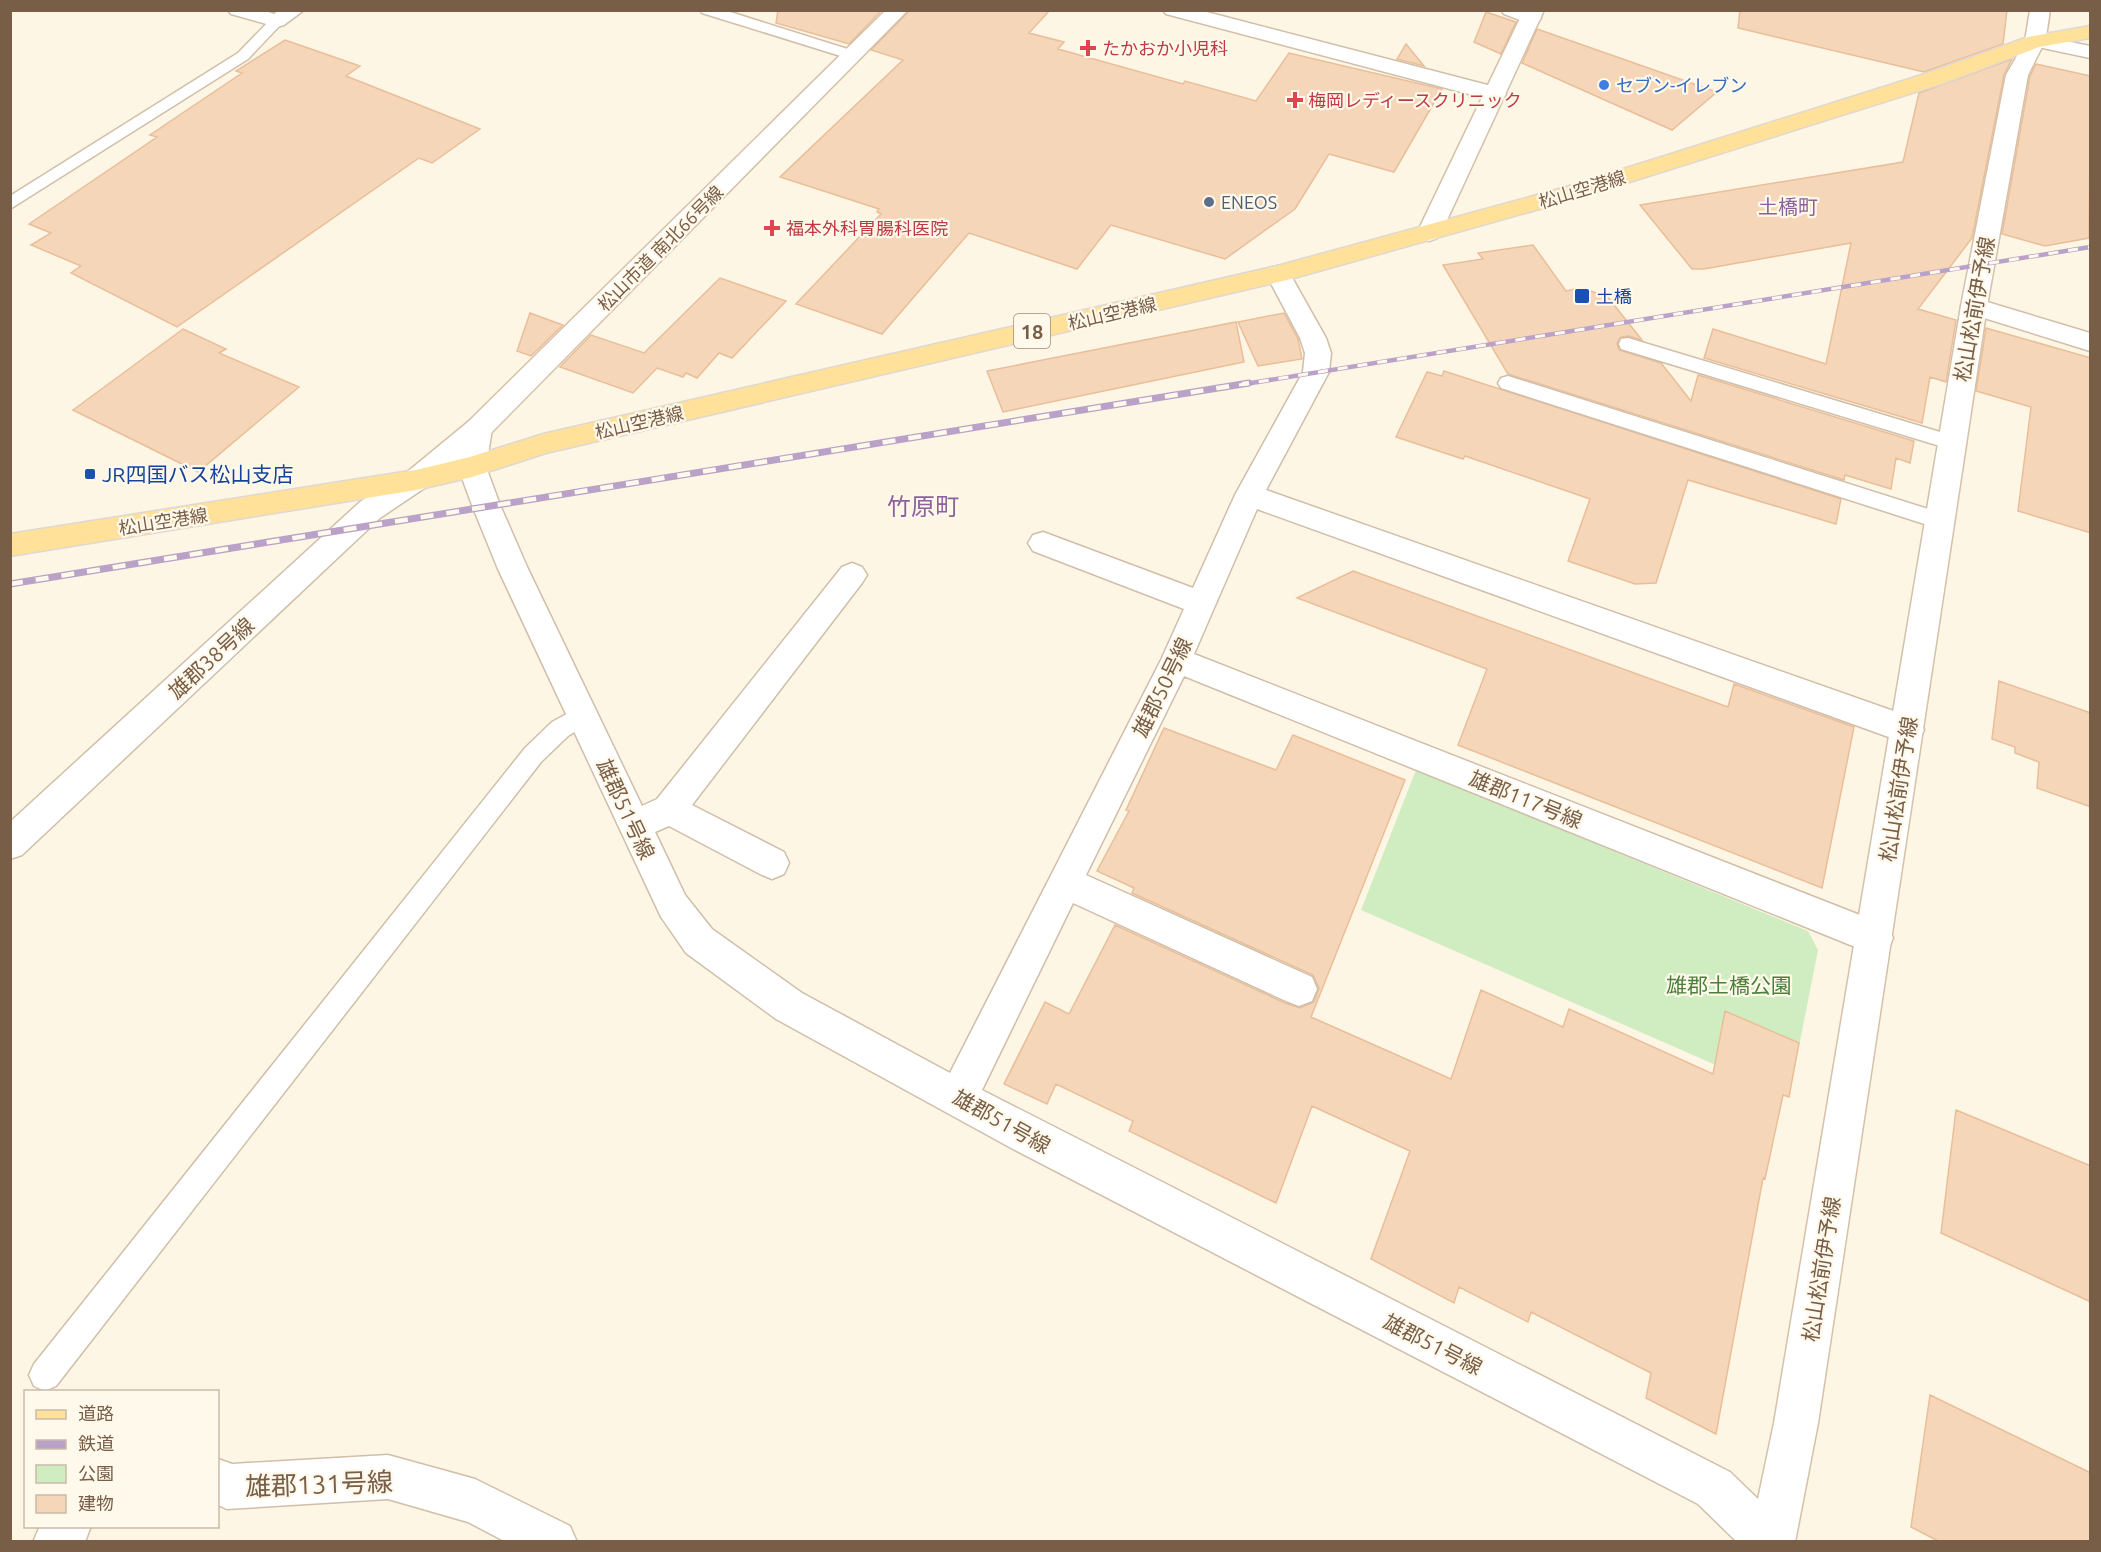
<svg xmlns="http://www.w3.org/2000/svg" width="2101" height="1552" font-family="Ubuntu,'Noto Sans JP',sans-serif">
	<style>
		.green { fill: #cfedc1 }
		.building { fill: #f5d6b9; stroke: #e9be99; stroke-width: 1.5 }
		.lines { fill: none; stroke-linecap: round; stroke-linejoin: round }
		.lane-casing { stroke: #d0bea9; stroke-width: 3 }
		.street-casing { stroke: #d0bea9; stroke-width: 3 }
		.secondary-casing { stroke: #d5c0a9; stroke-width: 3 }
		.primary-casing { stroke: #dfd8d3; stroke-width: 3 }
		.lane { fill: #fff; fill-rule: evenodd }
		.street { fill: #fff; fill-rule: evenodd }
		.secondary { fill: #fff; fill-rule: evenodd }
		.primary { fill: #ffe199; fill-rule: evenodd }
		.rail-far1-casing { stroke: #b9a1c8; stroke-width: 4.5 }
		.rail-casing { stroke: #b9a1c8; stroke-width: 7 }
		.rail-far1 { stroke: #fff9eb; stroke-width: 3; stroke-dasharray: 10; stroke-linecap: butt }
		.rail { stroke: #fff9eb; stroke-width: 4.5; stroke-dasharray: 13; stroke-linecap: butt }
		.health-dot { fill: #e0444e; stroke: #fff9eb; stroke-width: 2 }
		.shop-dot { fill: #3f7fe0; stroke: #fff9eb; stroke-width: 2 }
		.service-dot { fill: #5c6f8a; stroke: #fff9eb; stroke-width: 2 }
		.transit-dot { fill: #1a4fb4; stroke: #fff9eb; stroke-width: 2 }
		.labels { text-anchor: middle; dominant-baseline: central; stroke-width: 4.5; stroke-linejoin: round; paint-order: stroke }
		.far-health-label { font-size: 18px; fill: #be3a42; stroke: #fff9eb; text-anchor: start }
		.far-shop-label { font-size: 18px; fill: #366cbe; stroke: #fff9eb; text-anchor: start }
		.far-street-label { font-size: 18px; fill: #785d47; stroke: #fff9eb }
		.far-service-label { font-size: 18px; fill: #4e5e75; stroke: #fff9eb; text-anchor: start }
		.far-transit-label { font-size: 18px; fill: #164399; stroke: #fff9eb; text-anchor: start }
		.far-quarter-label { font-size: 20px; fill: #8d629c; stroke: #fff9eb }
		.shield { fill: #fff9eb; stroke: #a08c78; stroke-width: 1.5 }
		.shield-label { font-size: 20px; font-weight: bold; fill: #785d47 }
		.street-label { font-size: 21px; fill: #785d47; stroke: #fff9eb }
		.transit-label { font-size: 21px; fill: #164399; stroke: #fff9eb; text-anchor: start }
		.park-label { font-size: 21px; fill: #4c7f3e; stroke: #fff9eb }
		.quarter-label { font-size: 24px; fill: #8d629c; stroke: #fff9eb }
		.near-street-label { font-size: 26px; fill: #785d47; stroke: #fff9eb }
	</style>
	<rect width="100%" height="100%" fill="#fef6e4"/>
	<path class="green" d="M1416,770L1808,931L1818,950L1789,1097L1361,910Z"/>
	<path class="building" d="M778,10H882L849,44L776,23Z
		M910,10H1050L1029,33L1064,42L1058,49L1183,84L1185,81L1256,101L1289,53L1442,89L1394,172L1329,154L1295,209L1225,259L1111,225L1077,269L969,233L882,334L796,304L881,214L877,212L879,209L780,177L903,60L871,50Z
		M1740,10H2007L2003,44L1924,72L1738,28Z
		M1486,12L1516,22L1501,54L1474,42Z
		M1537,29L1717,92L1672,130L1522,63Z
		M285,40L360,66L346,76L480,129L432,163L419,158L177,327L71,273L81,266L31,245L51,233L29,224L157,137L150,135L242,73L236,71Z
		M1406,44L1424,66L1397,59Z
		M2012,59L2004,75L1972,238L1918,309L1956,320L1946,382L1930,377L1922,423L1704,358L1713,329L1826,364L1851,243L1704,269H1692L1640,205L1903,162L1919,93Z
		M2036,64L2091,76L2089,238L2045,246L2002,234L2030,76Z
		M1533,245L1566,291L1580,288L1607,296L1642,340L1629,336L1621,337L1617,343L1619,350L1661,363L1691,401L1698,375L1914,441L1910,463L1896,458L1891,489L1845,475L1844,480L1508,374L1443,265L1483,259L1478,253Z
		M720,278L786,301L732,358L719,353L697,378L686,373L683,377L657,368L633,393L560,367L591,335L644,353Z
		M530,313L563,325L531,356L517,351Z
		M1284,313L1298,339L1302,359L1258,366L1238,322Z
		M1236,322L1244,362L1003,412L987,371Z
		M1986,328L2091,358V533L2018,511L2031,407L1976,391Z
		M183,329L226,349L219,353L299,387L198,472L73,410Z
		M1444,371L1841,499L1836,524L1688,480L1656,583L1635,584L1568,561L1590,499L1465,456L1463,459L1396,437L1427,372L1442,376Z
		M1353,571L1728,707L1734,684L1854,727L1822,888L1458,745L1487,669L1297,598Z
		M1999,681L2091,713V807L2037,788L2039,762L2015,753V747L1992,739Z
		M1164,728L1276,770L1293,735L1405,780L1311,1017L1451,1079L1481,990L1563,1027L1569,1009L1713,1074L1725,1011L1799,1043L1789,1097L1783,1095L1765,1179L1763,1178L1716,1434L1646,1398L1651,1373L1531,1312L1528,1322L1459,1287L1454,1303L1371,1259L1410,1151L1312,1106L1276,1203L1129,1131L1133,1121L1056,1084L1047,1104L1004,1084L1045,1002L1069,1014L1115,925L1285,1003L1300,1008L1314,1002L1319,988L1313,975L1132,893L1134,888L1097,871L1129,811L1126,810Z
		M1956,1110L2091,1166V1302L1941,1233Z
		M1930,1395L2091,1473V1542H1940L1911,1527Z"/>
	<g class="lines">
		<defs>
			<path id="lane" d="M700,10H724L857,52L860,55L852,60L847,58L702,13Z
				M277,17L284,21L248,59L10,209V196L238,53L272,18Z
				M1628,338L1960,438L1963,443L1960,448L1953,450L1621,349L1619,344L1621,339Z
				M1508,376L1947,515L1950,521L1947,527L1940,529L1501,388L1498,383L1501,378Z
				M583,705L591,708L595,715L591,722L568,736L541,762L56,1386L45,1391L34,1386L29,1375L34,1364L525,748L552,722Z"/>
			<path id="street" d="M228,10H262L274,14L279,10H304L284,25L277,27L231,14Z
				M1163,10H1199L1503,89L1506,94L1503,99L1495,101L1166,14Z
				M1501,10C1514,10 1533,6 1541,18L1538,22L1531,24L1504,14Z
				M2030,10H2050L2046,37L2090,46V58L2028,45L2025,41Z
				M1278,266L1287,268L1290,274L1326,338L1331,353L1329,372L1266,490L1919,720L1924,730L1919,740L1908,744L1257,509L1194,654L1888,926L1893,938L1888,950L1875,955L1184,676L1086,875L1312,977L1317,989L1312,1001L1299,1006L1286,1001L1073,903L982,1090L1730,1472L1786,1526L1793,1542H1737L1698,1504L1013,1149L776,1019L686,953L661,917L498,569L472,505L458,467L464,429L468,422L478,419L488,422L492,429L486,467L500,505L528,569L642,806L657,799L842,567L852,563L862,567L867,575L862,583L692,805L784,852L789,863L784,874L772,879L760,874L669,826L655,832L685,895L712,929L802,993L950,1073L1161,660L1184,609L1033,551L1028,543L1033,535L1043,532L1193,588L1235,495L1303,372L1305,353L1300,338L1266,274L1269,268Z
				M1974,298L2090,333V351L1965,312L1961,306L1965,300Z
				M416,470L426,473L430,480L426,487L380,518L22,855L10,859V822L360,502L406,473Z
				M388,1455L475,1479L570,1526L577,1542H506L468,1522L388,1499L227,1509L218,1505V1459L232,1464Z
				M40,1526H91L85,1542H33Z"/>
			<path id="secondary" d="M886,10H908L488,436L426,487L416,490L406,487L402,480L406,473L468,422Z
				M1524,10H1544L1441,233L1437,238L1429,241L1421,238L1417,233Z
				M2035,35L2042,37L2045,41L2028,75L1987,306L1818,1423L1795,1542H1749L1774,1423L1961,306L2006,75L2028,37Z"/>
			<path id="primary" d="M2090,26V38L2039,47L1944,83L1582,197L1287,280L546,453L472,477L416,490L10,556V534L416,470L470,457L543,434L1277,266L1566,187L1928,73L2028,37Z"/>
		</defs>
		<use href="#lane" class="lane-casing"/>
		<use href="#street" class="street-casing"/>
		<use href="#secondary" class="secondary-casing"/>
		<use href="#primary" class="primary-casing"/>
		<use href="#lane" class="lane"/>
		<use href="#street" class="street"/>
		<use href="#secondary" class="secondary"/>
		<use href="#primary" class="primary"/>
		<defs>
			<path id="rail-far1" d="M1239,385L2090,247"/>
			<path id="rail" d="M10,584L1249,383"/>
		</defs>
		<use href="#rail-far1" class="rail-far1-casing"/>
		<use href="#rail" class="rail-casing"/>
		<use href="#rail-far1" class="rail-far1"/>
		<use href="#rail" class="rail"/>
	</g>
	<g class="health-dot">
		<path d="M1085 39h6v6h6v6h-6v6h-6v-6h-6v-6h6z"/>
		<path d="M1292 91h6v6h6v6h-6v6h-6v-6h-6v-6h6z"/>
		<path d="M769 219h6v6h6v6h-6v6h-6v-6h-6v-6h6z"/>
	</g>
	<circle class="shop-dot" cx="1604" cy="85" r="6"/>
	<circle class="service-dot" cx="1209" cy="202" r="6"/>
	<g class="transit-dot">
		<rect x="1574" y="288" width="16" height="16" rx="3"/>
		<rect x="84" y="468" width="12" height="12" rx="3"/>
	</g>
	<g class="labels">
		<g class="far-health-label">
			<text x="1102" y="48">たかおか小児科</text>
			<text x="1308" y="100">梅岡レディースクリニック</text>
			<text x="786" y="228">福本外科胃腸科医院</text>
		</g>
		<g class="far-shop-label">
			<text x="1616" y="85">セブン-イレブン</text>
		</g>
		<g class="far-street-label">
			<text transform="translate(1582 189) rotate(-17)">松山空港線</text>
			<text transform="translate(660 248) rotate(-45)">松山市道 南北66号線</text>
			<text transform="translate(1112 313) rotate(-13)">松山空港線</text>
			<text transform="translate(639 422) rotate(-13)">松山空港線</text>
			<text transform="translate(163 521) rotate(-9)">松山空港線</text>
		</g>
		<g class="far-service-label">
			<text x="1221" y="202">ENEOS</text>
		</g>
		<g class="far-transit-label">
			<text x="1596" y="296">土橋</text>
		</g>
		<g class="far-quarter-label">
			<text x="1788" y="206">土橋町</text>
		</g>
		<rect class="shield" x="1014" y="314" width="36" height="34" rx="4.5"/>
		<g class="shield-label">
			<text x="1032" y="331">18</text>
		</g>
		<g class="street-label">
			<text transform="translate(1974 309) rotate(-80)">松山松前伊予線</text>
			<text transform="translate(211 658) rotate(-43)">雄郡38号線</text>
			<text transform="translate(1162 687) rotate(-64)">雄郡50号線</text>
			<text transform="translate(1898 789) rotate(-81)">松山松前伊予線</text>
			<text transform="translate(1526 799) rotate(22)">雄郡117号線</text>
			<text transform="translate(626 809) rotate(65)">雄郡51号線</text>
			<text transform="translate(1002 1121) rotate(29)">雄郡51号線</text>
			<text transform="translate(1821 1269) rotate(-81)">松山松前伊予線</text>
			<text transform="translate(1433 1344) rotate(27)">雄郡51号線</text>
		</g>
		<g class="transit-label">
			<text x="102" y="474">JR四国バス松山支店</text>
		</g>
		<g class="park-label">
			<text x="1729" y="985">雄郡土橋公園</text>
		</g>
		<g class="quarter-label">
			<text x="923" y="506">竹原町</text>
		</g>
		<g class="near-street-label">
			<text transform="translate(319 1484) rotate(-2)">雄郡131号線</text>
		</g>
	</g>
	<rect width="2101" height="1552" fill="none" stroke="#785d47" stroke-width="24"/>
	<rect x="24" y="1390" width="195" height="138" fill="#fff9eb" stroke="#c9bba9" stroke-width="1.5"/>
	<rect x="36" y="1410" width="30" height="9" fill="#ffe199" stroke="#c9bba9" stroke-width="1.5"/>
	<text x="78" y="1420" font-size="18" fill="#785d47">道路</text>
	<rect x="36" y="1440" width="30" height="9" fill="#b9a1c8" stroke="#c9bba9" stroke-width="1.5"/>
	<text x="78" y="1450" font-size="18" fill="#785d47">鉄道</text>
	<rect x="36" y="1465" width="30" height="18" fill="#cfedc1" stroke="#c9bba9" stroke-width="1.5"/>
	<text x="78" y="1480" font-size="18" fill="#785d47">公園</text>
	<rect x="36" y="1495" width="30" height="18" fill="#f5d6b9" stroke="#c9bba9" stroke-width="1.5"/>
	<text x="78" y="1510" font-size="18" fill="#785d47">建物</text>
</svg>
